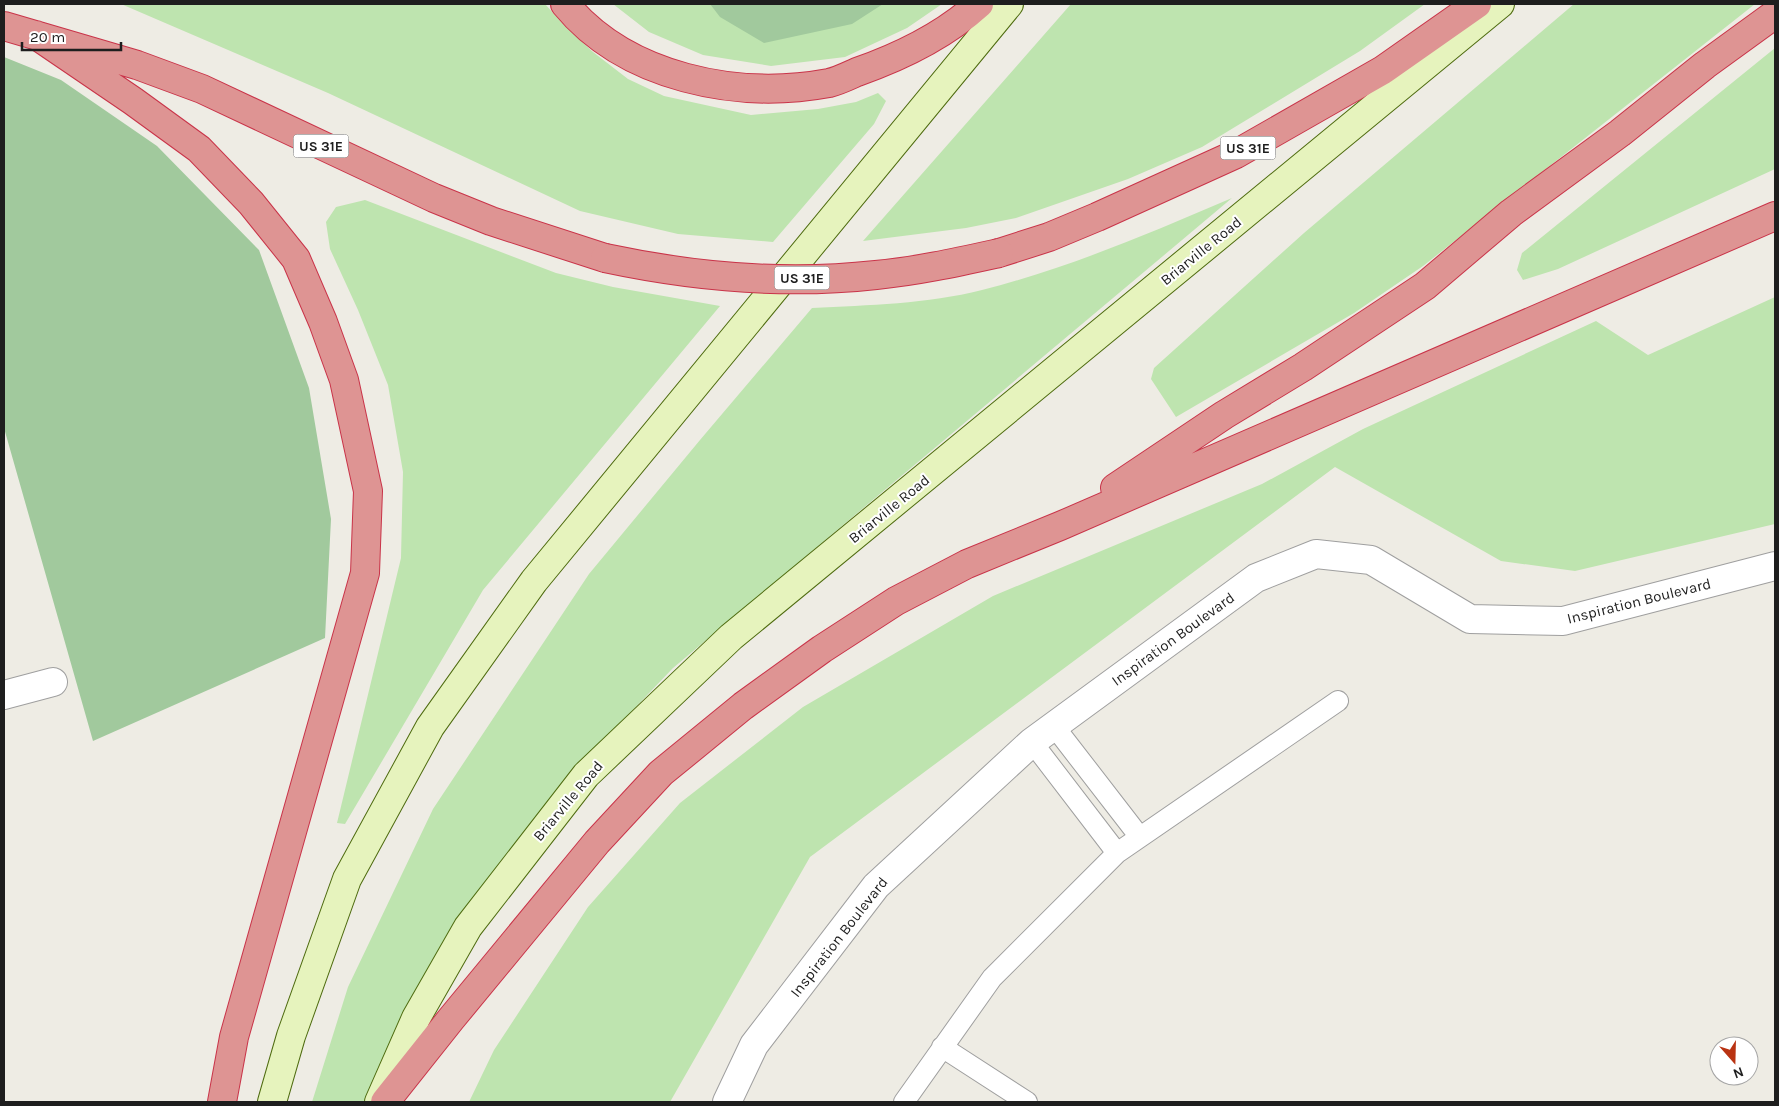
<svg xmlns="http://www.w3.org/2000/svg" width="1779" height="1106" font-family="Karla,sans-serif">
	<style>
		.grass { fill: #bee4af }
		.forest { fill: #a1c99d }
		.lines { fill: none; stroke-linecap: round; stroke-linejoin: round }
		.service-casing { stroke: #9f9f9f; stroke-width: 22 }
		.minor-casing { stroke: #9f9f9f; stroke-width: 30 }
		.secondary-casing { stroke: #4e6b0f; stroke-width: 30 }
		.motorway-casing { stroke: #c93449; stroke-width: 30 }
		.service { stroke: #fff; stroke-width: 20 }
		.minor { stroke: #fff; stroke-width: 28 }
		.secondary { stroke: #e6f3bd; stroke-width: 28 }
		.motorway { stroke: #de9493; stroke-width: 28 }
		.motorway-bridge-casing { stroke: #c93449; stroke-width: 30; stroke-linecap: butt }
		.motorway-bridge { stroke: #de9493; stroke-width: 28 }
		.labels { text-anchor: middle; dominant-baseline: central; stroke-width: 4; stroke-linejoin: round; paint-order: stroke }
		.shield { fill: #fff; stroke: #626262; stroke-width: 1 }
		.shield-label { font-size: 14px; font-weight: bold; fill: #1e1e1e }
		.street-label { font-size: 15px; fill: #1e1e1e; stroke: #fff }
	</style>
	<rect width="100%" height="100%" fill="#eeece4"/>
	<path class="grass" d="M121,4H545L564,25L593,52L628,79L664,96L751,115L818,109L856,102L878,93L886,101L874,124L773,242L678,234L580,211L328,93Z
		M613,4H942L907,28L845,57L771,66L703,55L649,32Z
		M1071,4H1425L1360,51L1202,147L1128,179L1016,218L966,228L863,241Z
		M1574,4H1755L1423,266L1354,313L1176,417L1151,379L1154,368L1304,233Z
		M1775,48V169L1558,269L1523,280L1517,270L1522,253Z
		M1232,198L673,668L587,758L369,1102H312L348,987L433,809L589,574L700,440L812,308C869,305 927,304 982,290C1069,268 1150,233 1232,198Z
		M365,200L556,273L613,287L720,306L483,590L345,824L337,823L401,558L403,472L388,385L358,310L330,249L326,222L336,207Z
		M1775,297V524L1575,571L1501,561L1335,467L810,857L670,1102H469L494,1050L588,907L680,803L803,707L993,596L1262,484L1363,429L1596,321L1648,355Z"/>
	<path class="forest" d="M710,4H883L852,24L764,43L720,17Z
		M4,57L61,80L157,146L259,250L309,388L331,519L325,638L93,741L4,428Z"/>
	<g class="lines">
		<defs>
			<path id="service" d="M1054,726L1139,836
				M1032,742L1117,853
				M942,1047L1027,1102
				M904,1102L992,978L1117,853L1338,701"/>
			<path id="minor" d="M4,695L53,682
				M727,1102L754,1045L876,886L1032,742L1256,578L1316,554L1371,560L1470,619L1563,621L1775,566"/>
			<path id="secondary" d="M272,1102L291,1036L347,879L430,727L534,581L1009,4
				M379,1102L416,1018L468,927L586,775L731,637L1500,4"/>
			<path id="motorway" d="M565,4C626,78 737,100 829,83C838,81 848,76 857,72C900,57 945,35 979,4
				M4,26L137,65L202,89L434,198L491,221L605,258
				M36,35L133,101L199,149L251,203L296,259L323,322L344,380L368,491L365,573L234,1037L222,1102
				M999,253L1049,237L1097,217L1236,154L1383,70L1477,4
				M1115,488L1224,415L1303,367L1425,286L1511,213L1620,133L1705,65L1775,14
				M385,1102L451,1019L597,842L661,773L743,706L822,649L896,601L967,564L1060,526L1775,216"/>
		</defs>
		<use href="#service" class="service-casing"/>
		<use href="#minor" class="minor-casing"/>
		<use href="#secondary" class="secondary-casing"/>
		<use href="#motorway" class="motorway-casing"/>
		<use href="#service" class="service"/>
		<use href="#minor" class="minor"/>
		<use href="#secondary" class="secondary"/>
		<use href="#motorway" class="motorway"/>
		<defs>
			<path id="motorway-bridge" d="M605,258C694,277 786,285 876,275C918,271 958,262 999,253"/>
		</defs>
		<use href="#motorway-bridge" class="motorway-bridge-casing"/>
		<use href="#motorway-bridge" class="motorway-bridge"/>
	</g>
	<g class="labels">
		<g class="shield">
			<rect x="293.5" y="134.5" width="55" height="23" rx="4"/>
			<rect x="1220.5" y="136.5" width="55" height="23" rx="4"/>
			<rect x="774.5" y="266.5" width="55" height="23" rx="4"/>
		</g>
		<g class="shield-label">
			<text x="321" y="146">US 31E</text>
			<text x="1248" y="148">US 31E</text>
			<text x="802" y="278">US 31E</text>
		</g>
		<g class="street-label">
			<text transform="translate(1201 251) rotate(-39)">Briarville Road</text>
			<text transform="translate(889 509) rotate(-39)">Briarville Road</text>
			<text transform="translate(1639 601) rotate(-14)">Inspiration Boulevard</text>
			<text transform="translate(1173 639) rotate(-36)">Inspiration Boulevard</text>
			<text transform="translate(568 801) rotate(-50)">Briarville Road</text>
			<text transform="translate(839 937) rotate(-52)">Inspiration Boulevard</text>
		</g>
	</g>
	<rect width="1779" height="1106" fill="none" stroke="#1e1e1e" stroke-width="10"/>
	<g transform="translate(1734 1061) rotate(160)"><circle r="24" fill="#ffffff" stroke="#a5a5a5"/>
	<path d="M0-4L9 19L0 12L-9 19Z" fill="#b93312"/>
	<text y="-8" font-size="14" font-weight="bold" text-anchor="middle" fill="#1e1e1e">N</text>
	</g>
	<path d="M22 42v8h99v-8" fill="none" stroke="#1e1e1e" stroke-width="2.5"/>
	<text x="30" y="42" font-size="15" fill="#1e1e1e" stroke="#ffffff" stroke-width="4" paint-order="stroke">20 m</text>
</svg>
